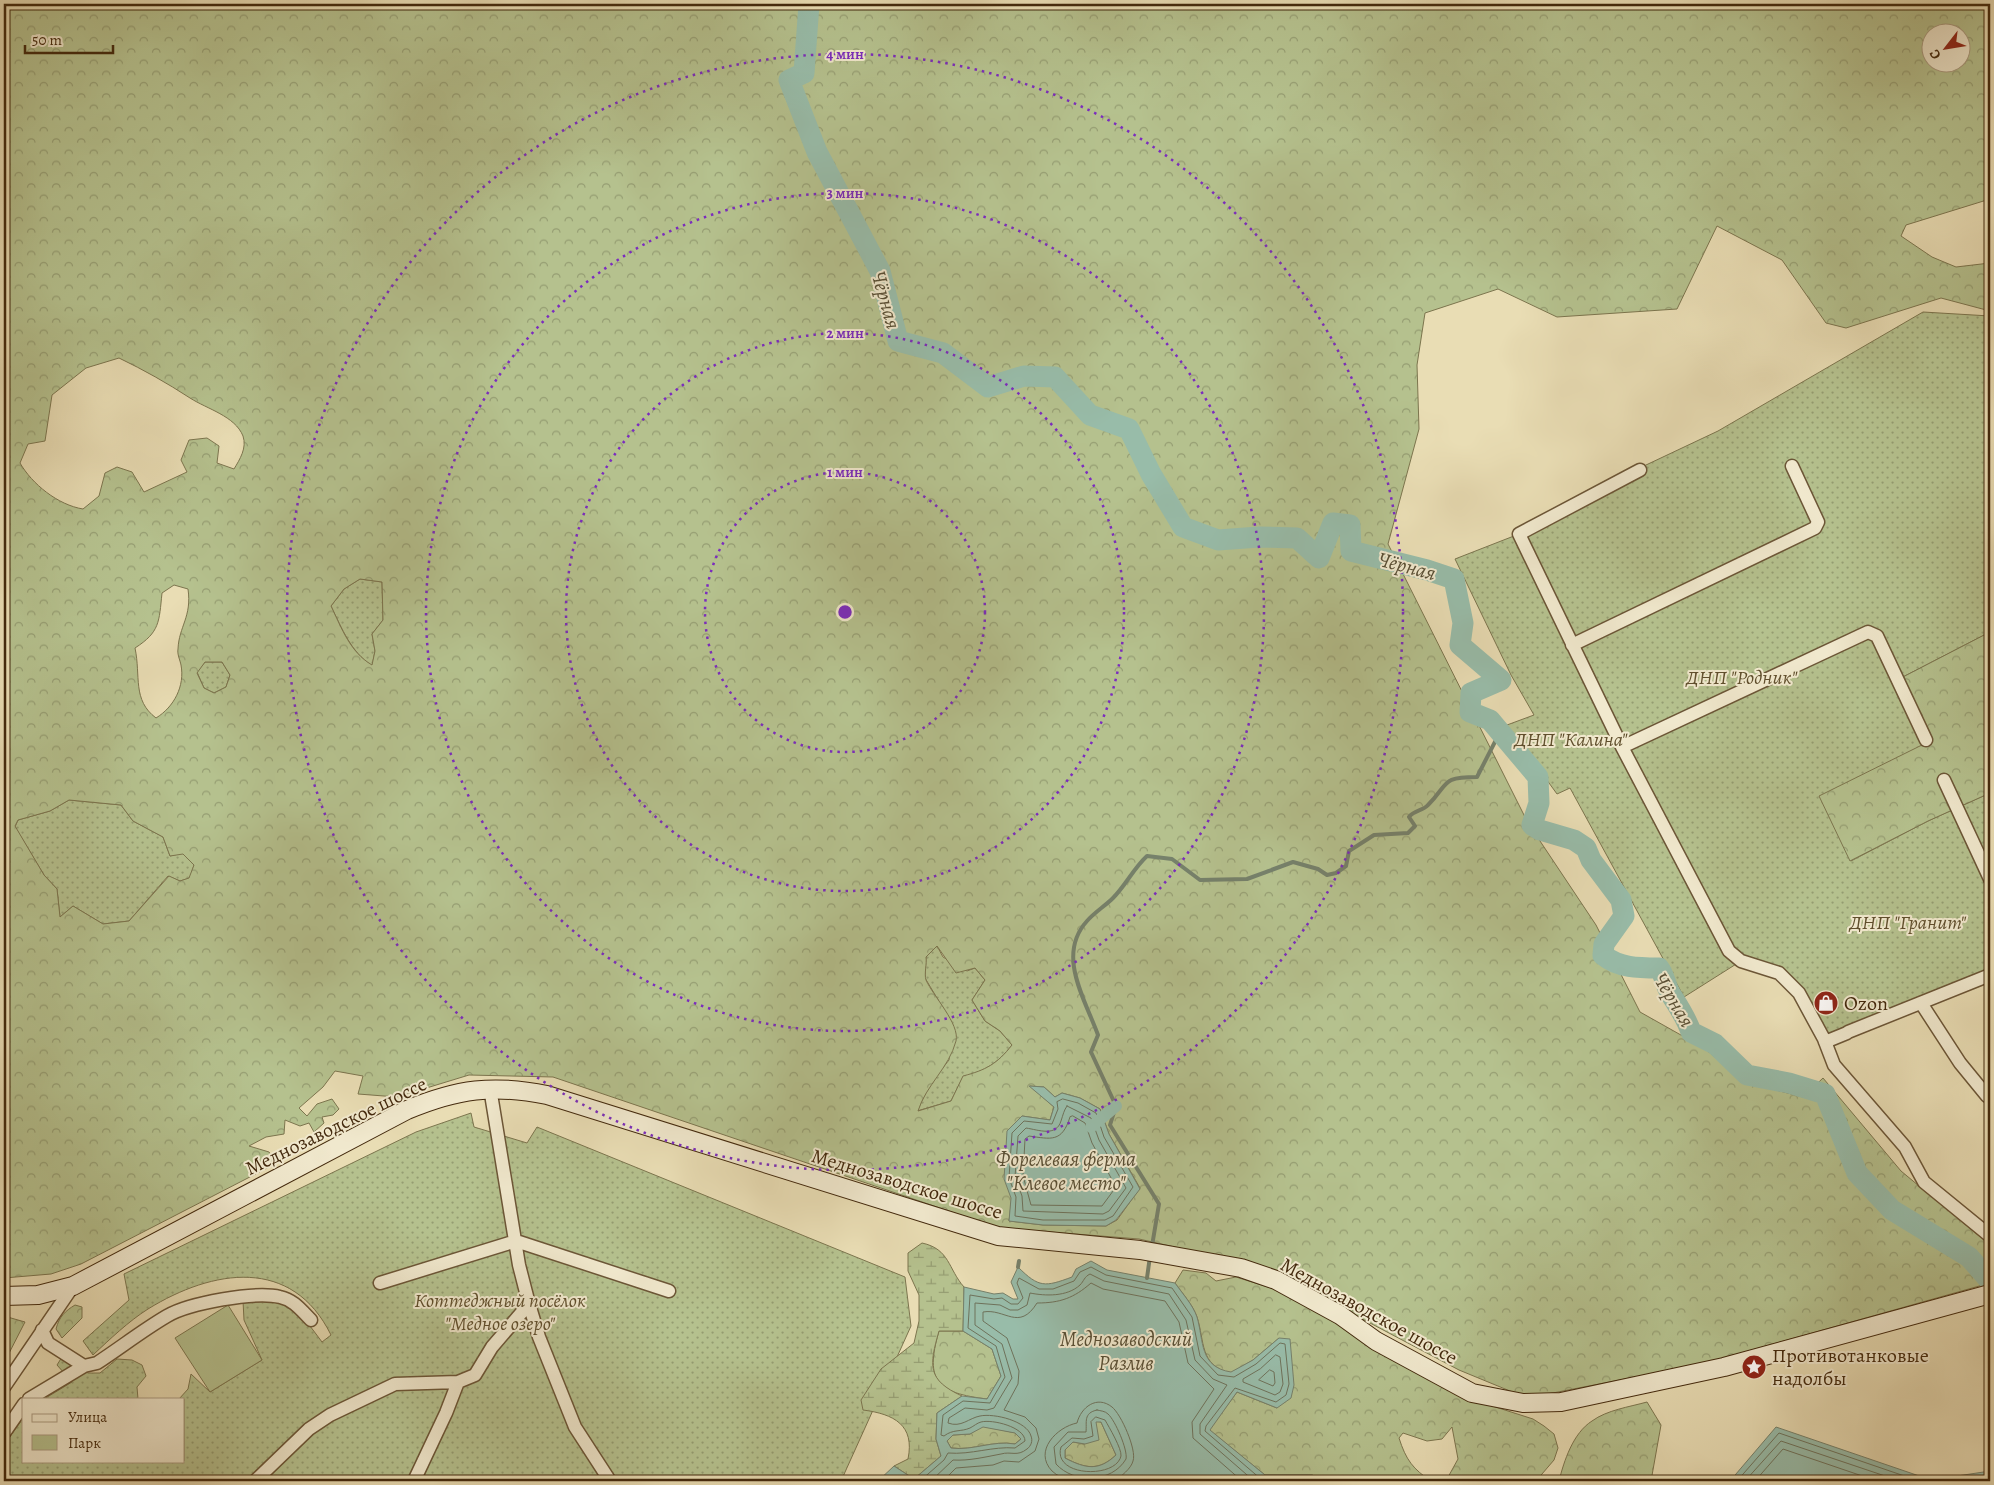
<svg xmlns="http://www.w3.org/2000/svg" width="1994" height="1485" font-family="Alegreya,serif">
	<style>
		.grass { fill: url(#grass-dots); stroke: #7c754e }
		.forest { fill: url(#forest-crowns); stroke: #7c754e; fill-rule: evenodd }
		.wetland { fill: url(#wetland-marsh); stroke: #7c754e }
		.park { fill: #b5c18e; stroke: #7c754e }
		.water { fill: #98bca9; stroke: #76816b; fill-rule: evenodd }
		.lines { fill: none; stroke-linecap: round; stroke-linejoin: round }
		.shore { stroke: #6e725b; stroke-width: 1 }
		.stream { stroke: #76816b; stroke-width: 4 }
		.canal { stroke: #98bca9; stroke-width: 12 }
		.river { stroke: #98bca9; stroke-width: 21 }
		.street-casing { stroke: #6c5637; stroke-width: 15 }
		.secondary-casing { stroke: #43290d; stroke-width: 20 }
		.street { stroke: #f1e9ce; stroke-width: 12 }
		.secondary { stroke: #f1e9ce; stroke-width: 18 }
		.ring { fill: none; stroke: #7b2cbf; stroke-width: 2.5; stroke-dasharray: 2.5 5 }
		.labels { text-anchor: middle; dominant-baseline: central; stroke-width: 4; stroke-linejoin: round; paint-order: stroke }
		.park-label { font-size: 20px; font-style: italic; fill: #604f2d; stroke: #f1e9ce }
		.poi-label { font-size: 20px; fill: #43290d; stroke: #f1e9ce; text-anchor: start }
		.street-label { font-size: 20px; fill: #43290d; stroke: #f1e9ce }
		.water-label { font-size: 21px; font-style: italic; fill: #584e34; stroke: #f1e9ce }
		.centre { fill: #7b2cbf; stroke: #f1e9ce; stroke-width: 2.5 }
		.ring-label { font-size: 15px; text-anchor: middle; font-weight: bold; fill: #7b2cbf; stroke: #f1e9ce; stroke-width: 4; stroke-linejoin: round; paint-order: stroke }
	</style>
	<defs>
		<pattern id="grass-dots" width="8" height="8" patternUnits="userSpaceOnUse" patternTransform="scale(1.25)"><rect width="8" height="8" fill="#b5c18e"/><path d="M2 2h.1M6 6h.1" fill="none" stroke="#959d72" stroke-width="1.8" stroke-linecap="round"/></pattern>
		<pattern id="forest-crowns" width="20" height="18" patternUnits="userSpaceOnUse" patternTransform="scale(1.25)"><rect width="20" height="18" fill="#b5c18e"/><path d="M2 6a3 3 0 1 1 6 0M12 15a3 3 0 1 1 6 0" fill="none" stroke="#959d72"/></pattern>
		<pattern id="wetland-marsh" width="20" height="14" patternUnits="userSpaceOnUse" patternTransform="scale(1.25)"><rect width="20" height="14" fill="#b5c18e"/><path d="M1 5h8M5 5V1M11 12h8M15 12V8" fill="none" stroke="#959d72"/></pattern>
	</defs>
	<rect width="100%" height="100%" fill="#e9ddb4"/>
	<filter id="stains"><feTurbulence type="fractalNoise" baseFrequency=".004" numOctaves="4"/><feColorMatrix values="0 0 0 0 .2 0 0 0 0 .09 0 0 0 0 .02 0 0 0 .5 -.17"/></filter>
	<radialGradient id="worn" r=".72"><stop offset=".6" stop-color="#630" stop-opacity="0"/><stop offset="1" stop-color="#630" stop-opacity=".3"/></radialGradient>
	<path class="grass" d="M1923,312L1990,316V632L1899,679L1927,742L1851,861L1928,821L1990,793V975L1824,1042L1779,973L1741,961L1684,997L1570,788L1557,794L1507,725L1534,715L1511,675L1455,559L1519,534L1646,465L1718,431Z
		M360,579L382,582L383,620L372,634L375,651L372,666C351,652 342,629 331,606L344,589Z
		M205,662H222L230,675L226,687L214,693L204,688L197,672Z
		M69,800L121,805L133,821L163,837L170,856L183,853L194,865L190,878L180,881L168,876L129,921L103,924L73,906L60,917L57,889L44,875L15,827L18,820L50,811Z
		M937,946L943,957L967,971L975,968L985,980L972,1000L985,1021L1000,1031L1012,1045C997,1064 986,1070 963,1077L951,1101L917,1111L930,1084L949,1060L952,1023L925,978L926,957Z
		M471,1113L474,1127L527,1143L537,1127L905,1277L911,1326L841,1481H4V1445L24,1417V1461H184V1399H179L188,1389L191,1374L210,1392L262,1360L244,1320L243,1301C292,1301 293,1303 322,1342L331,1335C292,1256 213,1269 148,1309C129,1321 110,1339 93,1355L83,1341L129,1300L124,1274L416,1132Z
		M62,1357L88,1373H100L117,1359L132,1360L142,1365L146,1376L137,1387L138,1399H44L72,1382L57,1365Z"/>
	<path class="forest" d="M4,4H1990V199L1906,225L1901,236L1932,257L1956,267L1990,263V311L1941,298L1846,328L1826,323L1782,260L1717,226L1677,309L1557,317L1498,289L1425,313L1417,365L1419,429L1388,544L1528,823L1596,925L1640,1012L1704,1048L1745,1082L1803,1097L1823,1078L1901,1171L1990,1245V1283L1702,1364L1527,1398L1459,1370L1264,1267L1139,1239L999,1228L553,1077L469,1075L397,1097L358,1094L363,1076L335,1071L323,1087L299,1108L307,1116L317,1104L332,1099L339,1109L333,1115L322,1117L324,1123L314,1132L309,1123L300,1126L285,1120L284,1134L266,1137L249,1146L269,1152L277,1163L81,1264L51,1274L4,1278ZM1932,32H1962V62H1932ZM119,358C144,370 167,383 190,398C207,409 235,416 243,436C247,448 240,459 234,469L217,463L219,446L207,438L189,440L181,460L187,472L144,492L132,472L117,467L105,473L99,496L83,509C58,505 32,484 20,463L28,444L45,441L52,395L86,368ZM360,579L382,582L383,620L372,634L375,651L372,665C350,652 342,629 331,606L344,589ZM174,585L188,589C192,617 179,626 178,649C177,654 180,660 181,665C185,686 174,707 156,718C132,700 141,676 135,648C160,632 159,622 162,593ZM205,662H222L230,675L226,687L214,693L204,688L197,673ZM69,800L121,805L133,821L163,837L170,856L183,854L194,865L189,878L180,881L169,876L129,921L103,924L73,906L60,917L57,889L44,875L15,826L18,820L50,811ZM937,946L956,973L975,968L985,980L972,1000L985,1021L1000,1031L1012,1045C997,1064 986,1070 963,1076L951,1101L918,1111C926,1085 949,1068 956,1041C960,1024 933,996 926,980C924,974 927,964 926,957ZM1030,1086L1044,1087L1055,1097L1062,1093L1080,1098L1100,1109L1109,1134L1140,1188L1117,1220L1106,1226L1043,1225L1009,1221L1022,1116L1050,1120L1054,1107Z
		M1990,632V793L1928,821L1850,861L1819,796L1926,743L1899,679Z
		M1183,1270L1206,1273L1216,1281L1236,1277L1271,1288L1326,1314L1458,1395L1533,1419L1544,1426L1554,1434L1558,1448L1554,1460L1536,1481H1438L1447,1479L1458,1459L1452,1427L1442,1439L1427,1441L1403,1433L1399,1438C1406,1460 1413,1469 1431,1481H1327L1312,1475H1265L1209,1430L1237,1392L1277,1408L1279,1338L1253,1360L1231,1373C1199,1366 1205,1341 1197,1317C1193,1305 1182,1293 1175,1283Z
		M75,1305L82,1307V1318L62,1338L56,1329C59,1317 65,1311 75,1305Z
		M4,1316L25,1322L4,1363Z
		M939,1331H963L992,1349L1001,1376L987,1399C938,1393 924,1382 939,1331Z
		M1647,1402L1661,1425L1651,1481H1559C1564,1461 1573,1433 1592,1421C1607,1410 1629,1407 1647,1402Z
		M1095,1421L1101,1422L1116,1455C1099,1471 1086,1469 1065,1458V1450L1073,1442L1085,1444Z
		M982,1426L1016,1433L1021,1439L1015,1444C993,1440 973,1451 951,1448L947,1441L953,1435L970,1434Z"/>
	<path class="wetland" d="M922,1243C950,1249 948,1269 964,1287L963,1331H939C929,1366 927,1380 962,1396L937,1413L936,1439L941,1456L914,1479L894,1466L908,1459C915,1425 894,1414 863,1410L861,1400L881,1369L914,1343L919,1321V1295L908,1271V1253Z"/>
	<path class="park" d="M228,1305L262,1360L210,1392L175,1338Z"/>
	<path class="water" d="M1029,1086L1044,1087L1055,1097L1062,1093L1080,1098L1100,1109L1109,1134L1140,1189L1116,1220L1106,1226L1043,1225L1009,1221L1011,1198L1004,1179L1007,1131L1022,1116L1050,1120L1054,1107Z
		M1091,1261L1107,1270L1175,1283C1182,1293 1193,1305 1197,1317C1204,1341 1199,1367 1231,1372L1253,1360L1279,1338L1290,1339L1294,1385L1291,1398L1277,1408L1237,1392L1210,1430L1265,1475H1312L1327,1481H878L894,1466L914,1479L941,1456L936,1439L937,1413L962,1396L987,1399L1001,1376L992,1349L963,1331L964,1287L994,1294L1003,1293L1013,1299H1018L1011,1282L1018,1267C1039,1288 1045,1287 1072,1277L1076,1269ZM1096,1422H1101L1116,1455C1099,1471 1086,1469 1065,1458V1450L1073,1442L1085,1444L1099,1440ZM983,1427L1015,1433L1021,1439L1015,1444C993,1440 973,1451 951,1448L947,1441L953,1435L970,1434Z
		M1776,1427L1931,1480L1990,1471V1481H1730Z"/>
	<g class="lines">
		<path class="shore" d="M1063,1099L1078,1103L1096,1113L1104,1137L1133,1187L1113,1216L1105,1220H1043L1015,1216L1016,1197L1009,1178L1012,1133L1024,1121L1052,1124L1058,1109L1057,1102Z
			M1067,1106L1091,1118L1099,1140L1126,1188L1109,1211L1103,1214L1023,1211L1022,1196L1015,1177L1018,1136L1026,1128C1039,1130 1056,1137 1061,1121C1063,1115 1064,1110 1067,1106Z
			M1073,1116L1085,1123L1092,1143L1116,1187L1102,1206L1031,1205L1023,1176L1025,1139L1029,1136C1051,1139 1062,1143 1070,1117Z
			M1276,1355L1280,1357L1283,1384L1280,1392L1275,1395L1243,1382V1379L1260,1369Z
			M1270,1370L1274,1372L1275,1383L1273,1386L1259,1380Z
			M1097,1410C1101,1411 1105,1411 1108,1414C1115,1420 1128,1450 1126,1459C1112,1483 1074,1484 1056,1464L1054,1447L1068,1432H1086C1087,1422 1083,1413 1097,1410Z
			M1096,1417L1105,1420C1109,1427 1122,1449 1121,1456C1116,1479 1052,1477 1061,1447L1072,1438L1084,1439L1093,1436L1091,1422Z
			M920,1481L944,1460L948,1453C971,1455 993,1446 1015,1448L1025,1441C1025,1427 992,1419 981,1422C977,1423 974,1426 970,1428C961,1432 953,1429 944,1436L941,1435L943,1415L963,1401L990,1403L1005,1377L996,1346L968,1328L970,1295L994,1299L1002,1298L1011,1304H1018L1023,1298L1017,1283L1019,1278L1039,1289H1053L1074,1281L1080,1272L1091,1267L1106,1275L1172,1288L1192,1317L1200,1356L1218,1375L1234,1377L1256,1364L1280,1343L1285,1344L1289,1384L1286,1395L1276,1402L1235,1388L1206,1426L1205,1431L1262,1480L1301,1479L1315,1481
			M931,1481L953,1460C969,1461 985,1457 1001,1454C1011,1451 1017,1457 1027,1449C1031,1446 1033,1441 1031,1436C1027,1421 994,1413 980,1416C969,1418 961,1428 948,1423L949,1418L965,1408L987,1410L994,1408L1012,1378L1002,1344L975,1325V1303L1000,1305L1010,1310H1018L1027,1305L1030,1293C1045,1296 1067,1297 1080,1285C1084,1281 1084,1277 1090,1274L1104,1281L1169,1294L1186,1320L1195,1360L1213,1379L1227,1385L1200,1424V1434L1254,1481
			M943,1481L956,1468L993,1465L1004,1461L1019,1462L1035,1451L1039,1439L1036,1428L1025,1417L1004,1410L1018,1384L1019,1371L1007,1338L983,1321V1312C1005,1308 1019,1332 1037,1303C1060,1303 1074,1298 1091,1283L1103,1289L1165,1301L1179,1322L1188,1363L1214,1389L1192,1422L1193,1438L1242,1481
			M1069,1481C1064,1478 1057,1476 1052,1471C1033,1451 1057,1427 1077,1423C1081,1407 1097,1395 1112,1407C1121,1414 1137,1450 1133,1461C1131,1469 1121,1476 1115,1481
			M1737,1481L1779,1433L1919,1481
			M1745,1481L1781,1441L1900,1481
			M1755,1481L1783,1449L1877,1481"/>
		<path class="stream" d="M1152,1246L1159,1204L1110,1125L1116,1106L1091,1052L1098,1035C1085,999 1056,955 1087,921C1095,912 1105,906 1113,898C1126,885 1133,869 1147,856L1172,859L1200,880L1247,879L1293,862L1318,869L1327,875L1336,873L1346,866L1349,851L1374,835L1408,833L1415,826L1409,817C1414,810 1423,811 1428,805C1450,783 1440,777 1477,777L1500,732
			M1018,1267L1019,1261
			M1147,1278L1150,1256"/>
		<path class="canal" d="M1091,1127L1116,1106"/>
		<path class="river" d="M809,4L804,73L789,80L817,152L880,271L898,341L943,353L988,387L1024,376L1055,377L1090,415L1129,429L1151,474L1183,527L1218,540L1259,537L1297,538L1319,558L1333,523L1350,525L1351,551L1427,570L1454,579L1463,623L1460,645L1501,680L1471,693L1470,712L1490,720L1538,777L1539,803L1532,825L1540,830L1574,840L1586,848L1591,860L1621,900L1624,916L1604,944L1603,955C1619,968 1638,968 1659,968C1665,976 1665,984 1670,993C1678,1006 1686,1017 1691,1032L1715,1044L1747,1075L1789,1083L1825,1094L1857,1173L1892,1210L1969,1257L1990,1281"/>
		<defs>
			<path id="street" d="M1640,470L1519,534L1622,747L1729,951L1741,961L1779,973L1799,993L1824,1039L1834,1065L1905,1147L1924,1182L1990,1236
				M1572,645L1815,528L1818,522L1792,466
				M1622,747L1868,632L1877,636L1926,740
				M1944,780L1990,879
				M1921,1003L1960,1063L1987,1096L1990,1094
				M1848,1032L1990,975
				M1825,1042L1847,1033
				M490,1088L519,1265L529,1304L539,1337L575,1427L610,1481
				M380,1283L516,1241L669,1291
				M42,1330L48,1343L84,1366
				M4,1387L73,1286
				M29,1399L84,1366L97,1363C120,1348 143,1330 167,1316C189,1303 255,1291 280,1297C294,1300 301,1310 311,1320
				M4,1433L24,1404
				M255,1481L309,1429L330,1415L395,1384L458,1382
				M414,1481L446,1413L458,1382L475,1375L492,1347L529,1304"/>
			<path id="secondary" d="M4,1296L38,1295L73,1286L407,1110C457,1089 493,1084 547,1095L998,1236L1140,1250L1241,1268L1276,1280L1340,1315L1376,1341L1472,1393L1523,1403L1561,1402L1724,1367L1990,1294"/>
		</defs>
		<use href="#street" class="street-casing"/>
		<use href="#secondary" class="secondary-casing"/>
		<use href="#street" class="street"/>
		<use href="#secondary" class="secondary"/>
	</g>
	<g class="ring">
		<circle cx="845" cy="612" r="140"/>
		<circle cx="845" cy="612" r="279"/>
		<circle cx="845" cy="612" r="419"/>
		<circle cx="845" cy="612" r="558"/>
	</g>
	<defs>
		<symbol id="shop-disc" viewBox="-11 -11 22 22"><circle r="9.5" fill="#8f2418" stroke="#f1e9ce"/><path d="M-5-2.5h2.3a2.7 3.5 0 0 1 5.4 0H5L5.5 6h-11ZM-1.5-2.5h3a1.5 2.3 0 0 0-3 0Z" fill="#fff"/></symbol>
		<symbol id="sight-disc" viewBox="-11 -11 22 22"><circle r="9.5" fill="#8f2418" stroke="#f1e9ce"/><path d="M0-6L1.8-2.2L6-1.7L2.9 1.2L3.7 5.4L0 3.3L-3.7 5.4L-2.9 1.2L-6-1.7L-1.8-2.2Z" fill="#fff"/></symbol>
	</defs>
	<g fill-rule="evenodd">
		<use href="#shop-disc" x="1812" y="989" width="28" height="28"/>
		<use href="#sight-disc" x="1740" y="1353" width="28" height="28"/>
	</g>
	<g class="labels">
		<g class="park-label">
			<text x="1742" y="677">ДНП "Родник"</text>
			<text x="1571" y="739">ДНП "Калина"</text>
			<text x="1908" y="922">ДНП "Гранит"</text>
			<text x="500" y="1300">Коттеджный посёлок<tspan x="500" dy="23">"Медное озеро"</tspan></text>
		</g>
		<g class="poi-label">
			<text x="1844" y="1003">Ozon</text>
			<text x="1772" y="1355">Противотанковые<tspan x="1772" dy="23">надолбы</tspan></text>
		</g>
		<g class="street-label">
			<text transform="translate(336 1126) rotate(-26)">Меднозаводское шоссе</text>
			<text transform="translate(907 1184) rotate(17)">Меднозаводское шоссе</text>
			<text transform="translate(1369 1311) rotate(29)">Меднозаводское шоссе</text>
		</g>
		<g class="water-label">
			<text transform="translate(886 300) rotate(74)">Чёрная</text>
			<text transform="translate(1407 566) rotate(15)">Чёрная</text>
			<text transform="translate(1674 1000) rotate(59)">Чёрная</text>
			<text x="1066" y="1159">Форелевая ферма<tspan x="1066" dy="24">"Клевое место"</tspan></text>
			<text x="1126" y="1339">Меднозаводский<tspan x="1126" dy="24">Разлив</tspan></text>
		</g>
	</g>
	<circle cx="845" cy="612" r="8" class="centre"/>
	<g class="ring-label">
		<text x="845" y="59">4 мин</text>
		<text x="845" y="198">3 мин</text>
		<text x="845" y="338">2 мин</text>
		<text x="845" y="477">1 мин</text>
	</g>
	<rect width="1994" height="1485" fill="none" stroke="#e9ddb4" stroke-width="20"/>
	<rect x="5" y="5" width="1984" height="1475" fill="none" stroke="#43290d" stroke-width="2.5"/>
	<rect x="10" y="10" width="1974" height="1465" fill="none" stroke="#43290d"/>
	<rect x="22" y="1398" width="162" height="65" fill="#f1e9ce" stroke="#ab9c81"/>
	<rect x="32" y="1414" width="25" height="8" fill="#f1e9ce" stroke="#ab9c81"/>
	<text x="68" y="1422" font-size="15" fill="#43290d">Улица</text>
	<rect x="32" y="1435" width="25" height="15" fill="#b5c18e" stroke="#ab9c81"/>
	<text x="68" y="1448" font-size="15" fill="#43290d">Парк</text>
	<g transform="translate(1946 48) rotate(239)"><circle r="24" fill="#f1e9ce" stroke="#ab9c81"/>
	<path d="M0-4L9 19L0 12L-9 19Z" fill="#8f2418"/>
	<text y="-8" font-size="14" font-weight="bold" text-anchor="middle" fill="#43290d">С</text>
	</g>
	<path d="M25 45v8h88v-8" fill="none" stroke="#43290d" stroke-width="2.5"/>
	<text x="32" y="45" font-size="15" fill="#43290d" stroke="#f1e9ce" stroke-width="4" paint-order="stroke">50 m</text>
	<rect width="100%" height="100%" filter="url(#stains)"/>
	<rect width="100%" height="100%" fill="url(#worn)"/>
</svg>
